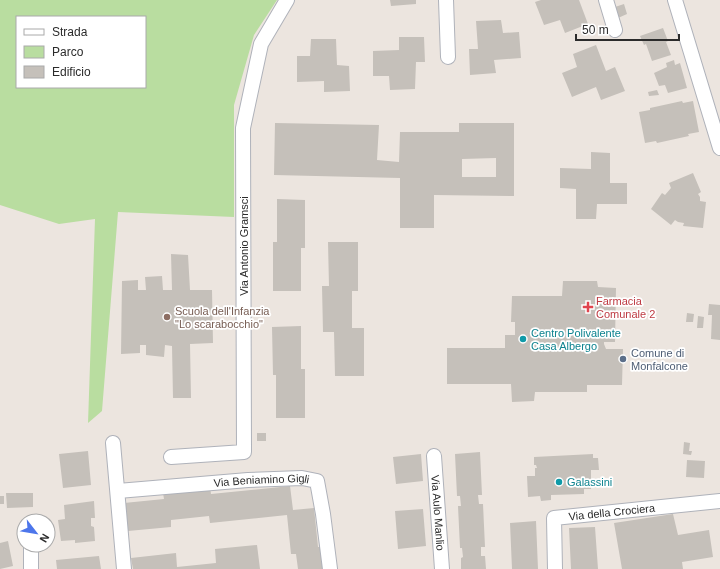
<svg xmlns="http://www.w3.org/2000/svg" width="720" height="569" font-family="Arial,sans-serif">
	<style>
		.green { fill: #b9dda0; fill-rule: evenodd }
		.building { fill: #c5c0ba; fill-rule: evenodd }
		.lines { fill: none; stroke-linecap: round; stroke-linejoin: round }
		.minor-casing { stroke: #afb2ba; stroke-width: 16 }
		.minor { stroke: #fff; stroke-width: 14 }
		.health-dot { fill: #e0444e; stroke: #fff; stroke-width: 1.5 }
		.education-dot { fill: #8d6e63; stroke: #fff; stroke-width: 1.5 }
		.culture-dot { fill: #0f9aa8; stroke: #fff; stroke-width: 1.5 }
		.service-dot { fill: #5c6f8a; stroke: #fff; stroke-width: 1.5 }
		.labels { text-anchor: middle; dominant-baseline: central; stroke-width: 3.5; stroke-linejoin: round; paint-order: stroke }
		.street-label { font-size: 11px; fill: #2b2b2b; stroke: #fff }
		.health-label { font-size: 11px; fill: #be3a42; stroke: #fff; text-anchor: start }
		.education-label { font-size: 11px; fill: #785e54; stroke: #fff; text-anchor: start }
		.culture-label { font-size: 11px; fill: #0d838f; stroke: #fff; text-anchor: start }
		.service-label { font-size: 11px; fill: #4e5e75; stroke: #fff; text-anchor: start }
	</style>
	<rect width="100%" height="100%" fill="#ece5df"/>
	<path class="green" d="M0,0H277L254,35L234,105V217L118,212L102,411L88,423L95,219L59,224L0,205ZM17,17H145V87H17Z"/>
	<path class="building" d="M390,0H416V4L391,6Z
		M541,0H579L588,24L565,33L560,20L544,25L535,2Z
		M624,4L627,14L618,18L615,7Z
		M501,20L503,33L519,32L521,58L494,60L496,73L470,75L469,49H478L476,21Z
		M663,28L668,41L666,42L671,55L652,61L646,44L644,45L640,36Z
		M399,37H424L425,62H416L415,89L390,90L389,76H373V51L399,50Z
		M311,39H336L337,65L349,66L350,91L324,92V81L297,82V56H310Z
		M596,45L606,71L615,67L625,91L601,100L596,87L572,97L562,73L577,67L573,54Z
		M674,60L675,65L680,63L687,88L668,93L665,85L659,86L654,73L667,67L666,63Z
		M657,90L659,95L649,96L648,92Z
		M682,101L683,103L693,101L699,132L688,134L689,136L657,143L656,141L645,143L639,112L650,110V108Z
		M275,123L379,125L377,160L399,162L400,132H459V123H514V196L434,195V228H400V178L274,175ZM496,158V177H462V159Z
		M591,152L610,153V183H627V204H597L596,219H576V189L560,188V168L591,169Z
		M693,173L701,192L698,194L700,197V201L706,202L703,228L683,226L684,223L678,222L675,220L671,225L651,209L662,193L665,195L671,188L669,183Z
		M277,199L305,200V248H301V291H273V242H277Z
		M328,242H358V291H352V328H364V376H335L334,332H323L322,286H329Z
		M171,254L188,255L190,290H212L213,343L190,344L191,398H173L172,346L165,345L164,357L146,355V345H140V353L121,354L122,281L138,280V290H146L145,277L162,276L163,290H172Z
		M563,281H597L598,287L616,288L615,342H604V344L606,349H623L622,385H587V392H535L534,401L512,402L511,384H447V348H505V335H515V322H511L512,296H562Z
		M709,304L720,305V340L711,339L712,315H708Z
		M687,313L694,314L693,322H686Z
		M698,316L704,317L703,328H697Z
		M301,326V369H305V418H276V375H273L272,327Z
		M257,433H266V441H257Z
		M684,442L690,443L689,451H692L691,455L683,454Z
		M88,451L91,485L63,488L59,454Z
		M480,452L482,495H478L479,504H483L485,547H481V556H485L486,569H461V558L463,557L462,548H460L458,506H461L460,496H457L455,454Z
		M421,454L423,481L396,484L393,457Z
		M593,454V458H598L599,470H591V489H584V494L551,495V500L541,501L540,496L528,497L527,476H535V468H537L536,465H534V457Z
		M687,460L705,461L704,478L686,477Z
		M290,486L293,510L314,508L318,547H324L326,569H298L296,554H291L287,515L210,523L209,516L171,520V527L128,531L124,503L164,499L163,493L210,487L211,494Z
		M6,493H33V507L7,508Z
		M0,496H4V504H0Z
		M94,501L95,518H91V526L94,527L95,541L75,543V540L61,541L58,520L65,519L64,505Z
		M423,509L426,546L398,549L395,511Z
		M673,514L678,535L709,530L713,557L682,562L683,569H622L614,523Z
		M536,521L538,569H512L510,523Z
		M595,527L598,569H571L569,528Z
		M8,541L13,566L0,569V543Z
		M257,545L260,569H133L131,558L176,553L177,567L216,563L215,549Z
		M99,556L101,569H57L56,560Z"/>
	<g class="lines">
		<defs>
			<g id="minor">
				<path d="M446,0L448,57"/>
				<path d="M606,0L615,30"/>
				<path d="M675,0L720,148"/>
				<path d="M113,443L124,569"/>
				<path id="s1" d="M434,456L442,569"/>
				<path d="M171,457L244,452L243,128L261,44L287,0"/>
				<path id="s2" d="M118,491L248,480L302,478L317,481L323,514L330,569"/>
				<path d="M31,569V545"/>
				<path id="s3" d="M555,569L554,518L720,501"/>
			</g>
		</defs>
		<use href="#minor" class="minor-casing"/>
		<use href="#minor" class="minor"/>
	</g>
	<path class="health-dot" d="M586 301h4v4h4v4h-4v4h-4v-4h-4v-4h4z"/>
	<circle class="education-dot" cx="167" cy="317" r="4"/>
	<g class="culture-dot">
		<circle cx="523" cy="339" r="4"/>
		<circle cx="559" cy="482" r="4"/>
	</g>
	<circle class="service-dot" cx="623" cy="359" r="4"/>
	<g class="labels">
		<g class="street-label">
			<text transform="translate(244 246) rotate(-90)">Via Antonio Gramsci</text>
			<text stroke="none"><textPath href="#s2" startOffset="144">Via Beniamino Gigli</textPath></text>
			<text stroke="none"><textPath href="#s3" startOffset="109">Via della Crociera</textPath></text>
			<text stroke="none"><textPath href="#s1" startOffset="57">Via Aulo Manlio</textPath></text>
		</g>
		<g class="health-label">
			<text x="596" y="301">Farmacia<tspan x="596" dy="13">Comunale 2</tspan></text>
		</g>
		<g class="education-label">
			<text x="175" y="311">Scuola dell'Infanzia<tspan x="175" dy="13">"Lo scarabocchio"</tspan></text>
		</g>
		<g class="culture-label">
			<text x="531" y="333">Centro Polivalente<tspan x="531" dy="13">Casa Albergo</tspan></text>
			<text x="567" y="482">Galassini</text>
		</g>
		<g class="service-label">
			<text x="631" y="353">Comune di<tspan x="631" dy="13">Monfalcone</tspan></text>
		</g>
	</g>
	<rect x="16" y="16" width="130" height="72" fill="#ffffff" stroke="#aaaaaa"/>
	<rect x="24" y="29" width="20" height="6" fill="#ffffff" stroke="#aaaaaa"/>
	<text x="52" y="36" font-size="12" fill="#2b2b2b">Strada</text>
	<rect x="24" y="46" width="20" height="12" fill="#b9dda0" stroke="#aaaaaa"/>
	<text x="52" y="56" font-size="12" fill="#2b2b2b">Parco</text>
	<rect x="24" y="66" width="20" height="12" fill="#c5c0ba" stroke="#aaaaaa"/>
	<text x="52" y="76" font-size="12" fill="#2b2b2b">Edificio</text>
	<g transform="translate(36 533) rotate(121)"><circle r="19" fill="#ffffff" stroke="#aaaaaa"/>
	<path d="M0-3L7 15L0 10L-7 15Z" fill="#4d76eb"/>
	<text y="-6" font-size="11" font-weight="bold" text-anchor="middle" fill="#2b2b2b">N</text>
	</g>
	<path d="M576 34v6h103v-6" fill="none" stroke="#2b2b2b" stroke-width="2"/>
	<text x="582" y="34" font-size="12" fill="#2b2b2b" stroke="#ffffff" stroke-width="3" paint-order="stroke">50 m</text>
</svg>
